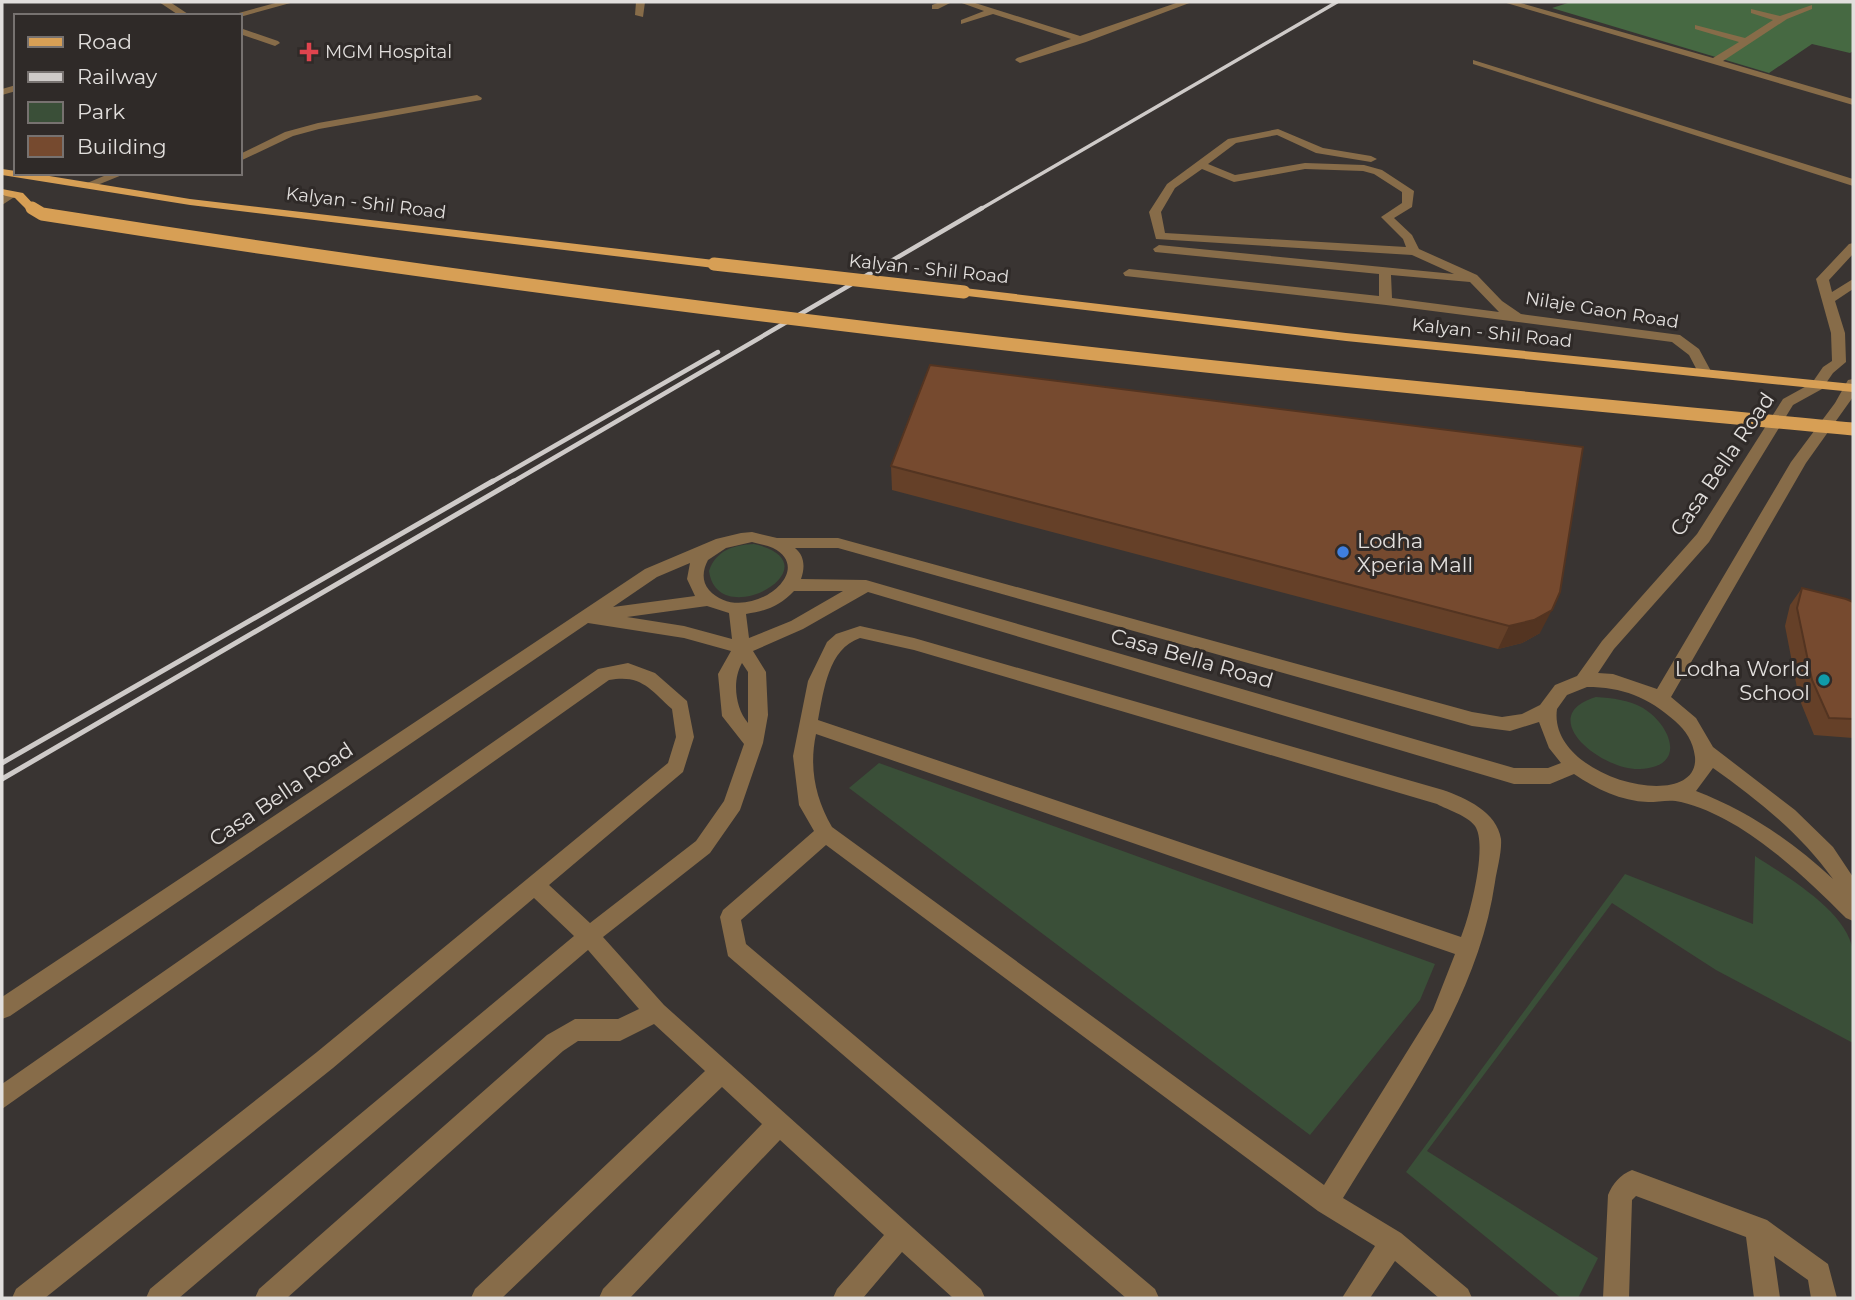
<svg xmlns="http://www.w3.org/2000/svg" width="1855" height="1300" font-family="Montserrat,sans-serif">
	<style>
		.green { fill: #3a4f38 }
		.forest { fill: #466942 }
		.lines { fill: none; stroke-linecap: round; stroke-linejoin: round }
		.minor { fill: #876c49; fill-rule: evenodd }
		.major { fill: #d79f55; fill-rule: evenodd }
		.rail-far2 { stroke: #cecac8; stroke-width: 3.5 }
		.rail-far1 { stroke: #cecac8; stroke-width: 4.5 }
		.rail { stroke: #cecac8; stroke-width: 5 }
		.major-bridge-far1 { stroke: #d79f55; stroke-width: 10 }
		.major-bridge { stroke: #d79f55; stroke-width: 13 }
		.wall { fill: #654028 }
		.shaded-wall { fill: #533421 }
		.building { fill: #764a2f; stroke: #533421; stroke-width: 2 }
		.health-dot { fill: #e0444e; stroke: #2f2a28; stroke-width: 2.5 }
		.shop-dot { fill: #3f7fe0; stroke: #2f2a28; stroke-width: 2.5 }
		.culture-dot { fill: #0f9aa8; stroke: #2f2a28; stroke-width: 2.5 }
		.labels { text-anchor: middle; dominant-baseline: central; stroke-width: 6; stroke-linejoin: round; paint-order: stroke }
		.far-poi-label { font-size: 18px; fill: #e2dfdd; stroke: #2f2a28; text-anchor: start }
		.far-street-label { font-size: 18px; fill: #e2dfdd; stroke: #2f2a28 }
		.street-label { font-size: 21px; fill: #e2dfdd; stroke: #2f2a28 }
		.poi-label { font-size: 21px; fill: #e2dfdd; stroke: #2f2a28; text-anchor: start }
	</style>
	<rect width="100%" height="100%" fill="#393432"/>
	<path class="green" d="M754,544C840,564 718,635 709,571C716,550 734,545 754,544Z
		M1596,697C1612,698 1629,700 1643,708C1672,726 1687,767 1640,769C1602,771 1533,716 1596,697Z
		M879,763L1435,964L1420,1000L1310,1135L849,788Z
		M1755,856C1787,877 1847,911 1853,951C1855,978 1853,1015 1853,1043L1716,970L1612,903L1427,1151L1598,1258L1578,1298H1561L1406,1172L1625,874L1753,924Z"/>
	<path class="forest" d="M1571,2H1853V51L1850,53L1812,44L1769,73L1552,8Z"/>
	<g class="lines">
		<path class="minor" d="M159,2H170L191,16H180Z
			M279,2H294L240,17L228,16Z
			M636,2H645L643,17L635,15Z
			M940,2H952L938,9H932V5Z
			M959,2H972L1080,36L1179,2H1192L1086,42L1020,63L1015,60L1017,58L1071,39L993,14L961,24V20L984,11Z
			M1503,2H1517L1713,58L1739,42L1695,29V25L1745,38L1773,20L1751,13V9L1780,16L1812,5V9L1787,19L1723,61L1853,99V105Z
			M240,28L278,41L280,43L275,46L240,34Z
			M1473,60L1853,179V186L1473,64Z
			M16,85V91L2,95V89Z
			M477,95L482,98L481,100L319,129L293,136L240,161V154L285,132L318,123Z
			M1278,129L1323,148L1371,156L1377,159L1371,162L1316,153L1277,135L1236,143L1208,164L1235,175L1305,163L1364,165L1382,170L1414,191L1412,207L1394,218L1412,235L1419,249L1477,275L1502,301L1521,314L1680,335L1699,349L1712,373L1705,377L1700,376L1689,355L1672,342L1386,305L1125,276L1123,273L1129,269L1379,296V274L1155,252L1153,249L1159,245L1454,274L1412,255L1156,239L1149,212L1167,184L1228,139ZM1202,169L1234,182L1305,169L1363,171L1374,174L1402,192V203L1381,217L1403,239L1406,247L1165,233L1161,212L1175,188ZM1391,275L1470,282L1499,312L1392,298Z
			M111,173H127L90,188L80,186Z
			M9,192L19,194L2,205V197Z
			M1853,243V254L1829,280L1832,292L1853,279V289L1835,301L1845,333L1846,362L1833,373L1822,389L1793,405L1709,542L1614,649L1598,673L1613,674L1657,689L1791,462L1835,403L1848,380L1853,379V397L1806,463L1671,697L1696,718L1713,747L1795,810L1833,847L1853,877V921L1846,918C1802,874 1743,817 1681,802C1670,799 1659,802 1648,802C1621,801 1596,789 1574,774L1550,784H1514L868,592L803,629L753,651L766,672L768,715L763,743L740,810L710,853L603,937L664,1005L981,1289L985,1298H953L902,1252L863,1298H833L837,1289L884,1235L780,1140L630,1298H599L603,1289L762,1124L722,1087L502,1298H471L475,1289L705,1071L654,1024L620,1041H578L563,1051L287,1298H255L259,1289L547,1035L575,1019H618L639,1009L588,950L179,1298H146L150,1289L574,936L534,898L333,1068L45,1298H12L16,1289L317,1052L668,763L676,737L672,709C650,689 641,674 609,680L2,1109V1084L598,669L628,663L655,673L687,701L694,737L683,772L549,885L590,923L696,841L724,801L744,744L722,716L718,674L731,651L684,638L588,623L10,1016L2,1019V997L645,569L716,539L741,533L752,532L777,538H838L1472,712L1502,717L1522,714L1540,705L1555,685L1577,676L1602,641L1697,534L1783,399L1812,383L1823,367L1832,361L1831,333L1816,279L1849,244ZM752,542C758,544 767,545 773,548C820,572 743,628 709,590C701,581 703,569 708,560L726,548ZM795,548H838L1472,726L1510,731L1539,722L1549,748L1561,763L1548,768H1514L866,580L801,579C805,568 805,556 795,548ZM690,563L687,579L695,596L613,607L657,577ZM794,591H843L791,621L749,638L746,614C766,611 780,606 794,591ZM707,606L729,613L732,639L684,626L627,617ZM742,663L748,672V723C735,708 732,680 742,663ZM1587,687C1622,687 1648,697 1675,721C1686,731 1693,741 1695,757C1700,815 1547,779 1557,709L1567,695ZM1713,768C1758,800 1800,833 1833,879C1792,841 1748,811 1696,791Z
			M860,626L914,638L1443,790C1466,798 1497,812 1501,839C1502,852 1497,869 1495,882C1478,999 1404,1098 1343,1198L1401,1233L1468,1289L1472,1298H1439L1395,1261L1370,1298H1342L1375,1246L1318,1211L826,845L741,920L746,944L1155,1289L1159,1298H1126L728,956L720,917L723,910L814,831L799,805L793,756L808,681L827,642L836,634ZM860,638L914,650L1437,804C1448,810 1468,816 1475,826C1488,845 1470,915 1461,937L818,720C824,690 828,649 860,638ZM816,734L1455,954L1433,1010L1324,1185L832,827C815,798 809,767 816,734Z
			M1632,1170L1767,1220L1828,1264L1837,1298H1811L1808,1280L1774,1256L1780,1298H1754L1746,1237L1636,1196L1632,1200L1629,1298H1603L1608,1195C1613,1183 1620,1175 1632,1170Z"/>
		<path class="major" d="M2,169L16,171V173H31L190,199L714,260L720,264L714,268L190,205L2,175Z
			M2,189L23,193L37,208L27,210L15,198L2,195Z
			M964,288L1346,333L1853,384V392L1346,341L959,295V289Z"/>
		<path class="rail-far2" d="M979,210L1337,2"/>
		<path class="rail-far1" d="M490,483L718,352
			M511,483L982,208"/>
		<path class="rail" d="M2,763L493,481
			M2,779L514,481"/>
		<path class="major-bridge-far1" d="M31,208L35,210"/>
		<path class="major-bridge" d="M32,208L42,214C422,274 804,323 1187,364C1409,388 1631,408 1853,429
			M714,264L964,292"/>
	</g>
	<path class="wall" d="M891,466L1540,633L1522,643L1498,649L892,490Z
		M1802,588L1853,602V738L1814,735L1799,698L1785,626L1790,605Z"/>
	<path class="shaded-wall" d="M1552,610L1540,633L1522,643L1498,649L1509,626Z"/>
	<path class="building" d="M930,365L1583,447L1560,592L1552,610L1534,620L1509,626L891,466Z
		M1802,588L1846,599L1853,602V719L1829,718L1812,680L1797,608Z"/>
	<path class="health-dot" d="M305.5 41.5h7v7h7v7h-7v7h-7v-7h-7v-7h7z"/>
	<circle class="shop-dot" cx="1343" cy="552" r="7"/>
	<circle class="culture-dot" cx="1824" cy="680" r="7"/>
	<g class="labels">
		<g class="far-poi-label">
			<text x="325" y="52">MGM Hospital</text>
		</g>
		<g class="far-street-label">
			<text transform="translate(366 203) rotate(7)">Kalyan - Shil Road</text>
			<text transform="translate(929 269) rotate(6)">Kalyan - Shil Road</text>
			<text transform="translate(1602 310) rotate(9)">Nilaje Gaon Road</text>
			<text transform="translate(1492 333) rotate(6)">Kalyan - Shil Road</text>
		</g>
		<g class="street-label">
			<text transform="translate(1722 464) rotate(-56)">Casa Bella Road</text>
			<text transform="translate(1192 658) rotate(16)">Casa Bella Road</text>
			<text transform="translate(281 794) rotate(-34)">Casa Bella Road</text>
		</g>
		<g class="poi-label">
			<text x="1357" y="540">Lodha<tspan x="1357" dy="24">Xperia Mall</tspan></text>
			<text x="1810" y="668" text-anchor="end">Lodha World<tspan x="1810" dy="24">School</tspan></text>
		</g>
	</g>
	<rect width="1855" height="1300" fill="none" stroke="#e2dfdd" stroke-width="7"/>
	<rect x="14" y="14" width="228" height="161" fill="#2f2a28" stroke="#777270" stroke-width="2"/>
	<rect x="28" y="37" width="35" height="10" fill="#d79f55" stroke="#777270" stroke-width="2"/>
	<text x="77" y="49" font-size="21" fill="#e2dfdd">Road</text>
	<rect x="28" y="72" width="35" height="10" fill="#cecac8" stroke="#777270" stroke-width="2"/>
	<text x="77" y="84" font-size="21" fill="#e2dfdd">Railway</text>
	<rect x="28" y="102" width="35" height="21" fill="#3a4f38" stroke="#777270" stroke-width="2"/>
	<text x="77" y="119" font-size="21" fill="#e2dfdd">Park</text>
	<rect x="28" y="136" width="35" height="21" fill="#764a2f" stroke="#777270" stroke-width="2"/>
	<text x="77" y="154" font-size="21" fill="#e2dfdd">Building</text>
</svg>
